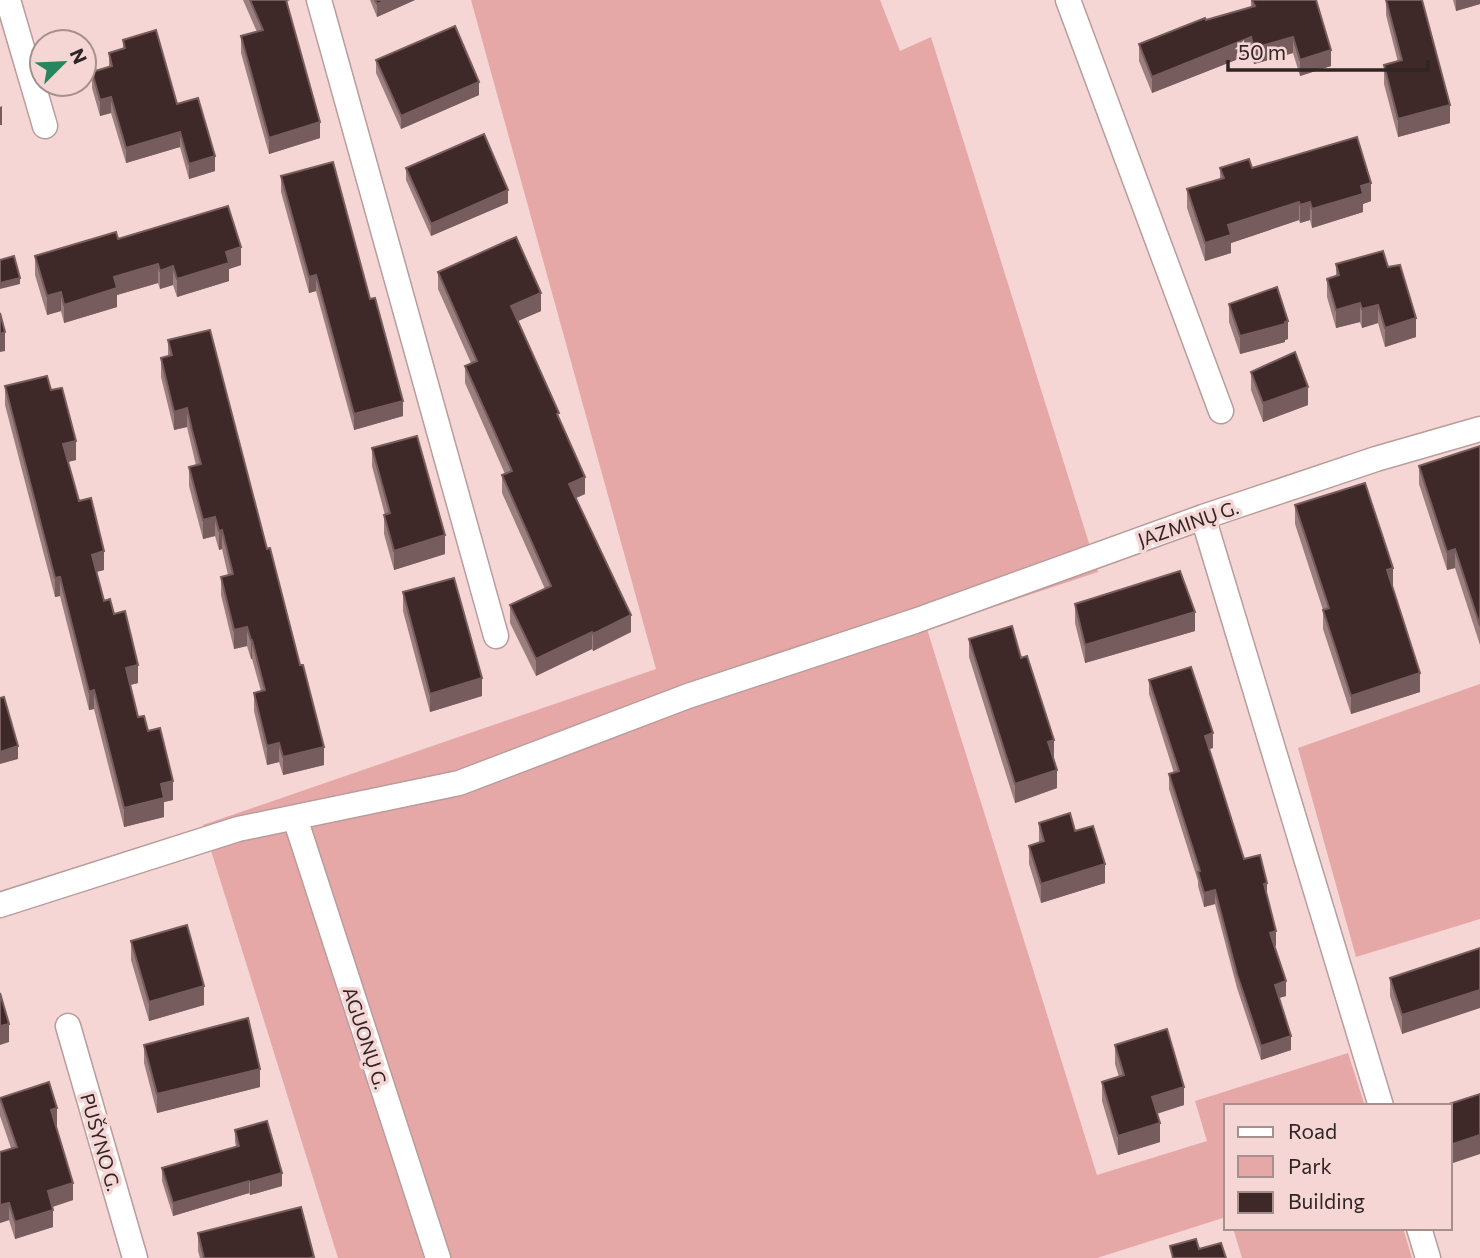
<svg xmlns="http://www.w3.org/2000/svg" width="1480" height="1258" font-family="Commissioner,sans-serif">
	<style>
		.green { fill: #e6a8a6 }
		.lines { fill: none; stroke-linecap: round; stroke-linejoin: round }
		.street-casing { stroke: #b99c9b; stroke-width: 27 }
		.street { stroke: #fff; stroke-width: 24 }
		.wall { fill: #9a7f7e }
		.shaded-wall { fill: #765c5c }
		.building { fill: #3f2828; stroke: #765c5c; stroke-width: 2 }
		.labels { text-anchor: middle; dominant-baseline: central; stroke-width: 7; stroke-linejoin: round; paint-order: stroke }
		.street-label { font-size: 19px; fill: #302525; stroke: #f5d6d5 }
	</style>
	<rect width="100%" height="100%" fill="#f5d6d5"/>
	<path class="green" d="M471,0H880L900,51L931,37L1098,572L927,629L1097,1175L1207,1141L1195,1101L1348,1053L1365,1106H1226V1217L1097,1258H338L203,825L656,669Z
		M1480,684V919L1356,957L1298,748Z
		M1233,1228H1403L1412,1258H1242Z"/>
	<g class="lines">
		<defs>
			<path id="street" d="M8,0L45,126
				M319,0L496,636
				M1068,0L1221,411
				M1203,517L1381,1106
				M295,818L438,1258
				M0,905L238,829L459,783L688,696L915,621L1203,517L1376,459L1480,429
				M68,1026L135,1258
				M1419,1228L1428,1258"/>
		</defs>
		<use href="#street" class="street-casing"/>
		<use href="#street" class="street"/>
	</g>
	<path class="wall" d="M243,0H290L287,2L320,138L269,154L241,53V36L257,32Z
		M370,0H415L377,17Z
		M1251,0H1316L1331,66L1300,76L1293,53L1254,64L1251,54L1152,93L1139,61V44L1206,20L1251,8Z
		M1386,0H1422L1450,123L1398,137L1384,84V65L1398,62L1386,15Z
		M1453,0H1480V4L1456,11Z
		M123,40L177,104L215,171L189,179L180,147L126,163L111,113L100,116L92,88V72L109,67V53L123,49Z
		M376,60L479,95L401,129L376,73Z
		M406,168L508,203L431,236L406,180Z
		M1220,168H1252L1371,201L1363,204V212L1312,228L1310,220L1300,223L1299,220L1231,243V253L1205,261L1187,208V189L1220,179Z
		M281,176L403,416L354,430L316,291L309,293L281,192Z
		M118,239L241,265L229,269V281L177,297L173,285L160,289L158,283L117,295V307L64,323L61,311L47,315L35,275V256Z
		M1336,264L1388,267L1416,337L1385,347L1378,323L1362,328L1360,322L1336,328L1327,297V279L1336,276Z
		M438,272L541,311L518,321L559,419L585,494L576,498L631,632L593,651L592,649L536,676L510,623V605L545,589L502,493V475L505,474L465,383V366L471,363L438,289Z
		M1229,304L1288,339L1285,340V342L1240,354L1229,322Z
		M168,340L324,765L283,775L279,762L267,765L254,711V693L261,691L252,659H251L247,646L234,649L221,595V577L228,575L222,549L219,550L215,536L203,539L189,486V467L196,465L187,427L174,430L161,377V358L168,356Z
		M1251,372L1308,405L1263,422L1251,390Z
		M5,386L51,390L76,460L68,462L79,501L104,570L96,572L104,601L114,614L138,683L130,685L138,717L148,731L173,800L164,802V817L124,827L94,709L89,710L60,596L55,597L5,405Z
		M1480,446V645L1455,568L1447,570L1419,484V466Z
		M372,448L445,554L394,570L384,534V515H385L372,466Z
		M1295,505L1393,587L1420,692L1351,714L1323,629V610L1295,524Z
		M403,592L482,696L430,712L403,611Z
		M1075,604L1195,631L1085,663L1075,623Z
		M969,639L1053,759L1057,788L1015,803L969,657Z
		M1149,680L1213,748L1209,749L1244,859L1267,897L1276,946H1274L1286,996L1279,998L1291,1050L1261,1060L1237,988L1215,904L1204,907L1198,886V881L1169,789V774L1174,773L1149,694Z
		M1039,823L1075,831L1105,883L1041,903L1029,864V846L1039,843Z
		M131,941L204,1005L149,1021L131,960Z
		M1480,948L1402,1034L1390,996V978Z
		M144,1045L260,1087L157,1113L144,1063Z
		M1115,1045L1184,1105L1157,1114L1160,1142L1118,1155L1102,1101V1082L1119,1077L1115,1064Z
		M0,1098L57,1126H56L73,1200L53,1207V1227L15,1239L9,1220L0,1223V1152L11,1148L0,1116Z
		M235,1130L282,1186L250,1195L249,1193L173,1216L162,1181V1168L236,1147L235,1142Z
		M198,1233L314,1258H200L198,1251Z"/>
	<path class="shaded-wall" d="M386,0H415L377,17V4Z
		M1456,0H1480V4L1456,11Z
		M1251,37V54L1152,93V77Z
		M1293,37V53L1254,64V48Z
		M1331,50V66L1300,76V60Z
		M479,82V95L401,129V116Z
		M111,97V113L100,116V100Z
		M1450,105V123L1398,137V119Z
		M2,106V125H0V107Z
		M320,122V138L269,154V138Z
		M180,132V147L126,163V148Z
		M215,156V171L189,179V164Z
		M1371,183V201L1363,204V212L1312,228V209L1361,186Z
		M508,190V203L431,236V224Z
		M1299,202V220L1231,243V253L1205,261V243L1228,225Z
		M1310,202V220L1300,223V205Z
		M241,247V265L229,269V281L177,297V279L226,252Z
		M158,264V283L117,295V307L64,323V305L114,277Z
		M173,266V285L160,289V271Z
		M316,275V291L309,293V277Z
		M20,278V284L0,289V283Z
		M61,292V311L47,315V296Z
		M541,293V311L511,324V306Z
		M1360,303V322L1336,328V310Z
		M1378,305V323L1362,328V309Z
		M1416,318V337L1385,347V328Z
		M1288,321V339L1285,340V342L1240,354V336Z
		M5,332V351L0,352V334Z
		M1308,387V405L1263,422V403Z
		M403,401V416L354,430V414Z
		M187,408V427L174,430V412Z
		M76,441V460L63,463V444Z
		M585,477V494L569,501V484Z
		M215,517V536L203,539V520Z
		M222,530V549L219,550V531Z
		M445,535V554L394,570V551Z
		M1455,549V568L1447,570V552Z
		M104,551V570L92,573V555Z
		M1393,568V587L1387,589V570Z
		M60,577V596L55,597V578Z
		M1195,612V631L1085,663V645Z
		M631,615V632L593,651V634Z
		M247,627V646L234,649V630Z
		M592,632V649L536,676V659Z
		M251,640H252V659H251Z
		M138,665V683L126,686V668Z
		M1420,673V692L1351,714V696Z
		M482,678V696L430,712V694Z
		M94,690V709L89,710V692Z
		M1213,733V748L1205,750V736Z
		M1054,740V759L1048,742Z
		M279,743V762L267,765V746Z
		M18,746V759L0,764V752Z
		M324,747V765L283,775V757Z
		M1057,770V788L1015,803V784Z
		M173,781V800L164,802V817L124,827V808L161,784Z
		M1105,864V883L1041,903V884Z
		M1267,883V897L1264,884Z
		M1215,890V904L1204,907V893Z
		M1276,931V946L1270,947V933Z
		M1286,981V996L1275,999V985Z
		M204,986V1005L149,1021V1002Z
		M1480,990V1008L1402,1034V1015Z
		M9,1024V1042L0,1045V1026Z
		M1291,1036V1050L1261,1060V1046Z
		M260,1069V1087L157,1113V1094Z
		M1184,1087V1105L1152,1115V1097Z
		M57,1108V1126L51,1128V1110Z
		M1160,1123V1142L1118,1155V1136Z
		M1480,1135V1154L1450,1164V1145Z
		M282,1173V1186L250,1195V1182Z
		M249,1181V1193L173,1216V1203Z
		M73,1183V1200L48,1208V1191Z
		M9,1203V1220L0,1223V1205Z
		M53,1210V1227L15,1239V1222Z"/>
	<path class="building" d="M250,0H286L320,122L269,138L241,36L263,30Z
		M375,0H386L377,4Z
		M1252,0H1316L1331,50L1300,60L1293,37L1254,48L1251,37L1152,77L1139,44L1205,18L1206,20L1255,6Z
		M1386,0H1422L1450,105L1398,119L1384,65L1402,60Z
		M455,26L479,82L401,116L376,60Z
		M156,30L177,104L198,98L215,156L189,164L180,132L126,148L111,97L100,100L92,72L112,66L109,53L125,48L123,40Z
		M484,134L508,190L431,224L406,168Z
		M1357,137L1371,183L1361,186L1363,194L1312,209L1310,202L1300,205L1299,202L1228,225L1231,235L1205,243L1187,189L1224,178L1220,168L1249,159L1252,168Z
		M333,162L370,299L375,298L403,401L354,414L316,275L309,277L281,176Z
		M228,206L241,247L226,252L229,263L177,279L173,266L160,271L158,264L114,277L117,288L64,305L61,292L47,296L35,256L116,232L118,239Z
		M516,237L541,293L511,306L559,413L557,414L585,477L569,484L631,615L593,634L592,632L536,659L510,605L551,586L502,475L512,471L465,366L477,361L438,272Z
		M1383,251L1388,267L1400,265L1416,318L1385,328L1378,305L1362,309L1360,303L1336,310L1327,279L1339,275L1336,264Z
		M14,256L20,278L0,283V260Z
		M1277,287L1288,321L1285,322V324L1240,336L1229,304Z
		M0,313L5,332L0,334Z
		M210,330L267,549L270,548L300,665H303L324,747L283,757L279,743L267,746L254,693L265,690L252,640H251L247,627L234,630L221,577L233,574L222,530L219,531L215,517L203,520L189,467L201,464L192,430L187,408L174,412L161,358L172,355L168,340Z
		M1295,352L1308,387L1263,403L1251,372Z
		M47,376L51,390L62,388L76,441L63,444L79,501L91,498L104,551L92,555L104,601L110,599L114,614L125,611L138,665L126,668L138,717L144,716L148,731L160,728L173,781L161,784L164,798L124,808L94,690L89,692L60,577L55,578L5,386Z
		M417,436L445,535L394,551L384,515L390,513L372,448Z
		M1480,446V626L1455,549L1447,552L1419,466Z
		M1365,483L1393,568L1387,570L1420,673L1351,696L1323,610L1329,608L1295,505Z
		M1180,571L1195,612L1085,645L1075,604Z
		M454,578L482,678L430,694L403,592Z
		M1012,626L1021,658L1027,656L1054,740L1048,742L1057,770L1015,784L969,639Z
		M1191,667L1213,733L1205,736L1244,859L1260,855L1267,883L1264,884L1276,931L1270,933L1286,981L1275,985L1291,1036L1261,1046L1237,974L1215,890L1204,893L1198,872L1200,871L1169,774L1179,771L1149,680Z
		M4,697L18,746L0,752V698Z
		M1070,813L1075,831L1093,826L1105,864L1041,884L1029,846L1044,841L1039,823Z
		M187,925L204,986L149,1002L131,941Z
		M1480,948V990L1402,1015L1390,978Z
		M0,993L9,1024L0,1026Z
		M248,1018L260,1069L157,1094L144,1045Z
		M1167,1029L1184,1087L1152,1097L1160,1123L1118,1136L1102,1082L1124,1075L1115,1045Z
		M49,1082L57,1108L51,1110L73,1183L48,1191L53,1210L15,1222L9,1203L0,1205V1152L17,1147L0,1098Z
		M1480,1094V1135L1450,1145V1106H1443Z
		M267,1121L282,1173L250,1182L249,1181L173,1203L162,1168L239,1146L235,1130Z
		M301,1207L314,1257L309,1258H204L198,1233Z
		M1196,1239L1199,1249L1221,1243L1226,1258H1173L1170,1246Z"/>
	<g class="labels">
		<g class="street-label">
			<text transform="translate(1188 523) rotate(-19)">JAZMINŲ G.</text>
			<text transform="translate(366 1038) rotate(72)">AGUONŲ G.</text>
			<text transform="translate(101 1142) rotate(74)">PUŠYNO G.</text>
		</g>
	</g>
	<rect x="1224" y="1104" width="228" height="126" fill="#f5d6d5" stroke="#a68f8f" stroke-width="2"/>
	<rect x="1238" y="1127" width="35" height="10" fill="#ffffff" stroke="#a68f8f" stroke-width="2"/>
	<text x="1288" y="1139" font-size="21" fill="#302525">Road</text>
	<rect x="1238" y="1156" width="35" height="21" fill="#e6a8a6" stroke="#a68f8f" stroke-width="2"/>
	<text x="1288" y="1174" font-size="21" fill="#302525">Park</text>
	<rect x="1238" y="1192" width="35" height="21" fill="#3f2828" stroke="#a68f8f" stroke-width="2"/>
	<text x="1288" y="1209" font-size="21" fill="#302525">Building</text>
	<g transform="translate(63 63) rotate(66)"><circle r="33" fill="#f5d6d5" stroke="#a68f8f" stroke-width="2"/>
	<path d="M0-5L12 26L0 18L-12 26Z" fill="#28865e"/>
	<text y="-10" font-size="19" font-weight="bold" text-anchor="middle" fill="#302525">N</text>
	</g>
	<path d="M1228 60v10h200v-10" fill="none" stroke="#302525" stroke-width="3.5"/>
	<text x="1238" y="60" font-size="21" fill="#302525" stroke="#f5d6d5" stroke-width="5" paint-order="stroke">50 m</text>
</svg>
